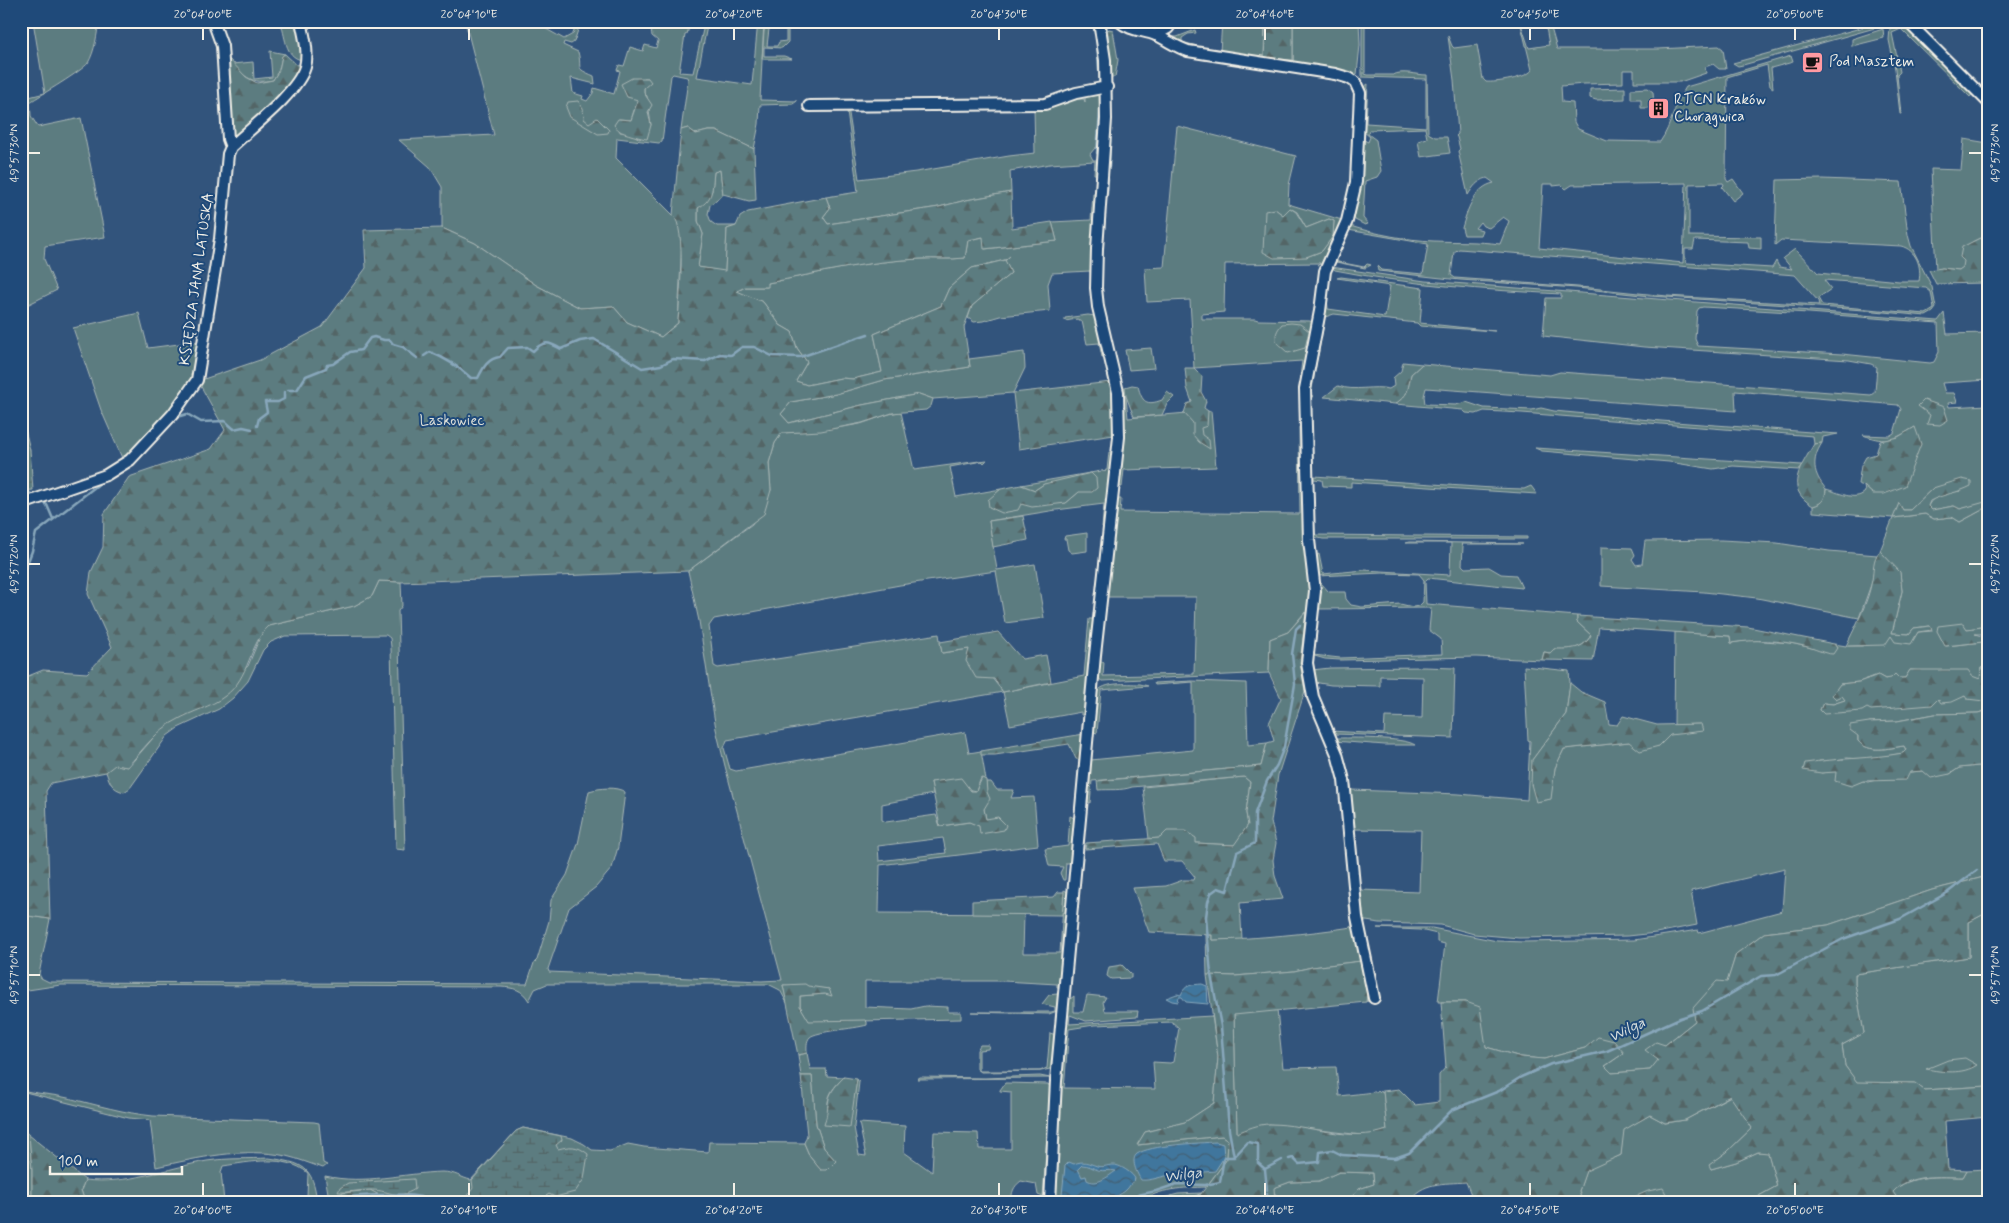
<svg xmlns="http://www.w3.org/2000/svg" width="2009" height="1223" font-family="Mynerve,sans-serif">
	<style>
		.green { fill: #5c7c80; stroke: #a8b6b4; fill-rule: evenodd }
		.forest { fill: url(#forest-firs); stroke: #a8b6b4 }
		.wetland { fill: url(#wetland-marsh); stroke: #a8b6b4 }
		.water { fill: url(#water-waves); stroke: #88a7bb; fill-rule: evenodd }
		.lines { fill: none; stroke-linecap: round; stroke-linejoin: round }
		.stream { stroke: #88a7bb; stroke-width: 2.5 }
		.minor-casing { stroke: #f4f1e8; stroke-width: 14 }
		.minor { stroke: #1f4a7a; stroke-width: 10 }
		.ticks { fill: none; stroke: #f4f1e8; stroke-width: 2 }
		.labels { text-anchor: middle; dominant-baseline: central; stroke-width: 4; stroke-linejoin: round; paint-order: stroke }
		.poi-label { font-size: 15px; fill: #f4f1e8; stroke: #1f4a7a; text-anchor: start }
		.street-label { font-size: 15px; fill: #f4f1e8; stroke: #1f4a7a }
		.park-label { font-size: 15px; fill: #dddfd8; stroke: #1f4a7a }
		.water-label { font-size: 16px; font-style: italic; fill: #d9dfdd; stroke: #1f4a7a }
		.neatline { fill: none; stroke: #f4f1e8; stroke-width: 2 }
		.ticks-label { font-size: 12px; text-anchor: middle; fill: #f4f1e8 }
	</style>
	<defs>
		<pattern id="forest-firs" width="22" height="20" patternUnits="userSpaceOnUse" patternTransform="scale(1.25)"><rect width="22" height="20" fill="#5c7c80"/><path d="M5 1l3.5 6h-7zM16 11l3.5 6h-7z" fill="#536566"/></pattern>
		<pattern id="wetland-marsh" width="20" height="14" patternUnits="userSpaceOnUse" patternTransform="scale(1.25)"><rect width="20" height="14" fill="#5c7c80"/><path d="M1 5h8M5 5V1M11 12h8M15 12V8" fill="none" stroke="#536566"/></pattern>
		<pattern id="water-waves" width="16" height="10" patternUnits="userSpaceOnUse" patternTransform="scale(1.25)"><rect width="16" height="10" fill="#40769d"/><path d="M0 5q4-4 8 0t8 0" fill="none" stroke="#445f72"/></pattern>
	</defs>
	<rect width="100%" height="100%" fill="#32547c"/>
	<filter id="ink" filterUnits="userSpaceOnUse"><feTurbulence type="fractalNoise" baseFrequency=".02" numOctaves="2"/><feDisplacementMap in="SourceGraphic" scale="10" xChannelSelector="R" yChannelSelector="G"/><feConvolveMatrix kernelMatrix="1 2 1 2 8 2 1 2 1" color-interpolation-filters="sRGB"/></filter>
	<g filter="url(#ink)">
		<path class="green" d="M33,21H99C97,34 95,51 88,63C82,71 41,95 30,102L31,116L38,127L81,118L105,237L45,246L44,259L57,290L21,308V99L45,93Z
			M280,21H297L304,54L302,60C284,57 286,35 280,21Z
			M465,21H532L564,39L573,34L577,21H581L574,42L571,44L564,42L563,45L578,52C583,70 573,67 594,76L595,84L571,78L573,93L583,96L582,99L587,101L593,93L594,88L614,94L620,71L617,70L619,65L624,66L630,47L643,51L645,45L656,48L658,41L652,36L651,30L655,21H691L687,34L685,35L679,72L693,73L705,21H708L697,77L752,85L758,21H764L760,100L797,101L793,104L760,105L759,124L754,149L716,131H708L696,134L688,128L681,130L688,80L687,77L673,74L671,76L662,141L659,143L617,138L616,158L677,219L682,239L678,323L661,337L627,322L613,306L580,308L536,285L475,243L442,228V187L430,167L399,140L494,135ZM644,78H648L644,88V93L647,96L651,125L640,139L632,134L620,132L619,119L631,120Z
			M1222,21H1265L1264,58L1293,60V21H1359L1360,45L1357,74C1347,76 1318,62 1302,65L1192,50L1169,37H1177L1195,30L1196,33L1188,34L1182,38V42L1220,52Z
			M1362,21H1365V74L1368,75H1393C1402,70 1417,75 1427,75L1428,133L1435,137H1447L1450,153L1421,157L1418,141L1427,138L1425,128L1369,130L1368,134L1376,140L1381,171L1377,177L1365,181L1363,218L1368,224L1365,225L1355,220L1353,215L1362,139L1368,142L1370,137L1363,131L1362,88L1368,84L1366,123L1426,127V79L1362,77Z
			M1520,21L1529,48L1549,45L1545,21H1549L1557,49H1658L1719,46L1723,49L1726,69H1719L1713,64L1705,67L1706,73L1680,82H1634V70H1623V83L1584,84L1561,86L1562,102L1573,103L1574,122L1578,129L1607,141L1660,142C1672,125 1674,104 1686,87L1791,56L1793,62L1771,68L1773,88L1770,86L1767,65L1727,77L1726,179L1728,182L1733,179L1743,193L1733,201L1722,187L1724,185L1723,183L1689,184V236L1761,237V249L1749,248L1748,242L1695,240L1693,249H1685V259L1687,263L1772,268L1776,261L1779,267L1792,269L1783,258L1795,249L1818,273L1899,281H1919C1922,266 1916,250 1901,246L1781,240L1775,245L1777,180L1822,179L1901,182L1908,235L1911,246L1932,287L1936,308L1933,312L1926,316L1864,310L1650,296L1577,288L1460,280L1378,271L1377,266L1381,270L1423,274L1428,244L1348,230L1336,259L1338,262L1364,267L1367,264L1371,265L1365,268L1336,262L1334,259L1350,226C1376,234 1406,240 1434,241C1456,242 1478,241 1500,244L1509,221L1503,217L1489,228L1483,226L1480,222L1475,228L1482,230L1480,235H1464L1462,228C1467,211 1474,187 1494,183L1487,178C1477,181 1473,187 1468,195L1458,151L1460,149L1457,137L1456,136L1458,134L1454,80L1448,36L1452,46L1454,48L1477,45L1483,79L1486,82C1496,83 1527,78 1532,70ZM1686,183L1683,263L1539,248L1543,184H1553V186L1562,185L1566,189L1572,185ZM1459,249L1795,275L1818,301L1819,305L1667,296L1591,288L1455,278L1451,275L1454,252ZM1824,280L1926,288L1931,292L1934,309L1926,314L1822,305L1818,298L1831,289Z
			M1886,21H1889L1882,26L1743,65L1738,66L1733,63Z
			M775,25V27L769,29L767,46H777L779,42L786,41V26L788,28V42L782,48L764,47V56H784L792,59H762L764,31L767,27Z
			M1905,26L1973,93L1970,97L1901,29L1892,33L1900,72L1897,75L1901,114H1900L1895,69L1889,40L1890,28Z
			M1883,29L1884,38L1852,46V39Z
			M270,51L285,54L282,56L279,70L273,80C251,84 247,78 232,64L253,62L254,79L272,77Z
			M1625,88V99L1596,100L1590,98V89Z
			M1648,88L1653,92L1654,108H1641V99H1631V89Z
			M1102,93L1101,147L1095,148L1090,154L1093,160H1100L1099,174H1094L1095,161L1050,164L1010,171L1011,192L966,200L939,207L828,224L823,217L830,208L826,197L858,192L847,112L848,107L859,179L916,172L1009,156L1035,153L1034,108L1078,97V99H1084L1085,102V98L1083,96Z
			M1177,126L1296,156L1289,185L1288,204L1342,220L1348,199V208L1323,263L1318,265L1320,263L1225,264L1224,312L1202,314V319H1255L1258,320L1310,321L1316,324L1304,375L1300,377L1302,361L1194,368L1190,300L1147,302L1145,268L1164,267ZM1290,208L1297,212L1306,228L1329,219L1334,221L1333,236L1322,251L1306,257L1275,209L1283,215Z
			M1964,139L1988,143V231L1986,241L1980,238L1972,242L1964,267L1959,270L1942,268L1936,270L1931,169L1961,170Z
			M720,170L723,194L710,205L708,214L711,222L717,226H736L727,229L725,272L698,267L703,234L698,221V208L712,191L714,172Z
			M1093,194L1098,195L1094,304L1092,305L1090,271L1052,273L1048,284L1050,311L1000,316L983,321L974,322L968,318L972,306L1011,273L1005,261L1010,256L1005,260L972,268L949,288L941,306L874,334L882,372L853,379L841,378L807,385L796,381L807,362L797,348L792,332L780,325L763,302L736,292L745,287H767L768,283C817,273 868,261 919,259C935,258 949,260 965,258L968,240L984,237L985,249L1057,241L1052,222L1091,220Z
			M1331,267L1425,281L1466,284L1938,321L1944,313L1947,334L1988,333V380L1942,383L1945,393H1954L1957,402L1948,403L1949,407L1988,405V622H1981L1982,627L1967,629L1964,627L1940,635L1946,646L1983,642L1988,640V668H1981V679L1925,671L1910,670L1905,678L1885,679L1878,675L1859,682L1840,684L1842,695L1845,700L1833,704L1823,703L1820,710L1867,707L1966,696L1984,701L1988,698V710L1978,713L1935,714L1897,721L1869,722L1858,736V741C1869,754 1889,748 1904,746L1906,750L1903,753L1876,758L1859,759L1847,758L1830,761H1819L1821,773L1836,771L1851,785L1863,781L1868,782L1909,772L1923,771L1950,774L1959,768L1988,765V876L1932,890L1828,925L1764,933L1736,954L1727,983L1695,1021L1665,1045L1646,1050L1659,1060L1650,1070L1612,1073L1604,1067L1624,1053L1585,1048L1544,1059L1521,1057L1486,1047L1466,1002H1438L1445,944L1437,942V934L1420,930L1377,928H1432L1497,941L1524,942L1634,940L1698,930L1699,933L1782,911L1785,869L1691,891L1697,925L1656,933L1628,936L1519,938L1474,934L1441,925L1380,923L1359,920L1356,887H1360V890L1419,892L1421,830L1351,829L1344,770L1347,767L1352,790L1459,794L1527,800L1530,741L1528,740L1524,666L1569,671L1570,683L1566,714L1532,760L1536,802L1550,799L1555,768L1564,749L1629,742L1659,746L1670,735L1701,724L1674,725L1675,632L1730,636L1731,643L1750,640L1791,643L1820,650L1837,648L1834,644L1846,646H1862L1891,635L1915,636L1918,632L1932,631L1930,626L1914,628L1909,634L1892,633L1902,591L1900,573L1880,551L1893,518L1813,512V506C1823,503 1825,499 1826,489C1838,492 1855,502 1865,492L1864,486L1873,494L1915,427C1893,440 1888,444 1863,435L1889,436L1894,433L1901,409L1898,405L1735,391L1736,411L1426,388L1424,396L1425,404L1456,405L1466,402L1484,408L1532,410L1541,408L1554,411L1661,421L1838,434L1823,437L1822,443L1814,444L1813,436L1522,413L1484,411L1476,414L1466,413L1463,410L1395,404C1410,393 1407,391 1411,374L1422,364L1550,375L1560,372L1871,395L1875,392L1877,367L1871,364L1849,360L1644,347L1543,336L1546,298H1561V294C1485,290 1409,285 1335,270ZM1703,307L1809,313L1938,323L1939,352L1934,362L1930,363L1842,354L1698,346L1695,339L1697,311L1699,308ZM1933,488L1961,491C1949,493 1933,494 1928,506L1932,510L1954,506L1960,509L1975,506L1984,509L1960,522L1952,517L1934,519L1925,514L1894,518L1899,504L1903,510H1910Z
			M1341,277L1423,288L1420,323L1495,331L1420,326L1417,323L1334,314L1325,317L1318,356L1316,354L1324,298H1327L1328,309L1385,317L1390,286L1337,278Z
			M139,313L148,348L202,341L198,381L157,429L122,458L101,410L73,328Z
			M1088,315L1095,316L1105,355L1102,357L1099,343L1087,344L1082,321L1077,319L1065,321V318Z
			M1151,348L1154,368L1129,370L1125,350Z
			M1024,352L1025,368L1013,393L933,399L919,394L862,405L789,423L781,414L791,402L836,394L884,380L970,367L969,359Z
			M1314,358L1317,359L1311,395L1313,396L1310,398V431L1312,434L1310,438L1312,472L1314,476L1492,488L1524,489L1531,486L1537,494L1351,482V487L1323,486L1322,480L1314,479L1310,476L1307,395Z
			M1121,387H1125L1128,418L1211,411L1216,467L1124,470L1122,487L1117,486Z
			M901,412L914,470L987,460L984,463L982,461L950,467L956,497L1001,489L994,495L1021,504L1066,503L1079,492L1044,484L1035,490L1021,485L1107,470L1109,452H1113L1107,498L1105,500L1107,507L1105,527H1102L1104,504L1056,510L989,521L997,570L1035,564L1044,618L1005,623L996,571L900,585L714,619L709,626L714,666L718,668L939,634L942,653L969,649L1003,692L1084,676L1089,619H1095L1085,714L1081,715V712L1010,725L1003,692L727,740L724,748L730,769L736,771L965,732L969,753L981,751L986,780L981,778L976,791L931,782L933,794L882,804V820L886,822L936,815L940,826L970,822L979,826L986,819L984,809L986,782H991L997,790H1014L1011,798L1034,797L1038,845L880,865L879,913L1024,914L1023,953H1060L1064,890L1070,893L1060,987H1057V984L1003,981H865V1007L911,1009L925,1006L948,1007V1012H961V1019L809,1022L800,1006V996L825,994L829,989L783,985L787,1003L780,990L768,984H547L535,989L529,1001C522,989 514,988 501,987L61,985L21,991V915L50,919L39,974L41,978L49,982L527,984L534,963L537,960L549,921L551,900L567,875L578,844L589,791C599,788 616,786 625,792L618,847L612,868L596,887L569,908L548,969L549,972L761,981L782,980L725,766L716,729L699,621L688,571L752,524L771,490L769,463L775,443L782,433C808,431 834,429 860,424C874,420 887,413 901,412ZM943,838L946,853L879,861L878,846Z
			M1299,427L1302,428L1312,577L1306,638L1325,738L1305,691L1300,663L1305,612L1288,632L1270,639L1269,673L1102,681L1099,679L1097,676L1100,662H1104L1103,676L1194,674L1196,597H1105L1116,499H1121L1120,512L1300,514Z
			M1535,448L1802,465L1799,470L1733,466L1713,469L1669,462L1542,451Z
			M1312,487L1315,535L1527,537V539H1323L1314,537L1312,534Z
			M1087,533V551L1072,553L1068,550L1066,539H1064L1065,536Z
			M1721,540L1777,543L1829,551L1877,555L1872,582L1859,618L1757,598L1704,592L1601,586V547L1632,548L1635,555L1632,559L1636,565L1642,564L1645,541Z
			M1410,542L1523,544H1461L1463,546L1462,565L1465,568L1489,567L1501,574L1516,575L1522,588L1428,578L1425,581L1426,604L1577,616V622L1591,635C1583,650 1569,650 1554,649L1550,653L1544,652L1542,660L1476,657L1340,660L1325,659L1311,655L1312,629H1316L1313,655L1340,658L1442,654L1441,639L1429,630L1431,608L1319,609L1318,617L1315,615L1317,584L1321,583L1329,592H1345L1346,599L1351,605L1362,607L1400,604L1413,607L1419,606L1423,602L1424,580L1419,574L1383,573L1317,576L1314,557L1319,554L1323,574L1364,570L1450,575L1451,543H1406Z
			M379,581L401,582L402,606L398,611L405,850L396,849L391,647L390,638L386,635L285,636L271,642L263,650L248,681L233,698L219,709L178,728L167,736L130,788L124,792C112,789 110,783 106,772L114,764L128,767L160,730L248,666L262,632L269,626L354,606L372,596Z
			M1424,667L1455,668L1453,738L1335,734L1330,731L1384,734L1385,717L1422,718L1423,677L1380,676V686L1331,685L1313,682L1312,670L1330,668Z
			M1192,681L1246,683L1248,745L1267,743L1261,766L1092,781L1090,803L1087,801L1091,760L1193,750V682L1155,685L1154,683Z
			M1140,684L1148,686L1101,690L1097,733L1094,732L1096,693C1104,681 1127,684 1140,684Z
			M1334,738C1350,738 1404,737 1415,745H1385L1334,741Z
			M1244,777L1250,782L1246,813L1248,825L1235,845L1196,843L1160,838L1149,839L1143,787Z
			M1070,816L1076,819L1073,863H1066L1065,880H1063L1060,873L1063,867L1049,866L1045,849L1068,846Z
			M1349,905L1353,907L1370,995L1367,1002L1361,961L1312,967L1294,971L1235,976L1207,975L1206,935H1212V940C1259,938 1306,934 1352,927Z
			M1988,912V1086L1924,1090L1914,1083H1857L1845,1066L1842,1045L1864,1033L1855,984V974L1969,957V922Z
			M1057,994L1059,996L1057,1011L1049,1014L971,1012H1051L1055,1011V1007L1042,1004L1049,995Z
			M1087,995L1106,997L1103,1002L1105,1011H1138L1137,1017L1086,1021L1070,1015L1069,1024L1212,1016L1218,1057L1214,1103L1185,1122L1145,1132L1138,1145L1222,1136L1228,1140L1227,1159L1206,1187C1184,1188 1159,1188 1140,1202H1054L1055,1170L1058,1168L1059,1146H1056L1057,1110L1069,1000L1074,996V1012H1083ZM1172,1022L1179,1028L1173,1062L1170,1063L1153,1062L1155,1089L1064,1088L1069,1029L1094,1025Z
			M1277,1010L1283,1068L1336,1067L1339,1096L1383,1091L1387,1130L1370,1136L1269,1124L1237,1134L1234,1014Z
			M1050,1033L1056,1035L1053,1065L1050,1069L1041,1071L981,1072L977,1069V1050L980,1045H989L988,1049L979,1050V1070L980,1071H1040L1047,1068Z
			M807,1053L810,1069H826L827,1076L844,1077C832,1089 826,1096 828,1113L854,1099L857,1079L859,1082L854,1127L859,1155L866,1156L859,1123L905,1126L904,1152L932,1172L934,1132L978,1133L979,1149H1011V1092L1000,1091V1090L1005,1083L1048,1084L1050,1087L1043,1197L1038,1195L1036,1184L1021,1181C1013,1187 1012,1192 1011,1202H448L441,1197H396L388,1200L370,1190L343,1193L326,1201L328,1193L325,1176C365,1185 403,1173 442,1172C455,1172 461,1178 471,1180L516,1131L523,1128L572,1138L584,1144L592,1150L610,1151L628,1144L644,1147L708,1152L709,1142L804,1143L810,1157L821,1170L836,1161L824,1148L816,1124L812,1076H801L798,1055Z
			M1040,1076L1050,1078L917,1079L920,1077L985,1078Z
			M21,1090C37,1094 53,1094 68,1098C97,1105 124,1113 153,1116L314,1122L319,1123L323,1163L327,1165L323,1168C311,1164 299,1159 286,1156C243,1147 198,1158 156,1167L150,1120L129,1118L21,1091Z
			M1731,1096L1752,1128L1727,1152L1710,1165L1711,1169L1736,1162L1758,1152H1768L1777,1186L1748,1202H1648L1665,1194L1648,1192L1623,1202H1582L1579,1191L1586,1170L1621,1155L1623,1130L1650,1115L1665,1123L1685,1120Z
			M21,1128L29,1135L32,1170V1202H21Z
			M269,1158C303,1163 313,1166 317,1202H302L307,1197L308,1173C285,1154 250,1162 223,1166L221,1172L224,1202H85L81,1190L85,1180C127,1185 167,1168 207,1161C227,1158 249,1159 269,1158Z
			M1988,1169V1202H1900L1892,1192C1911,1174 1939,1177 1963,1177L1967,1170Z
			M1339,1172L1373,1173L1374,1184L1359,1189L1347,1202H1287L1274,1193L1273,1188L1290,1182L1319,1181Z
			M1202,1193L1182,1202H1148L1178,1194Z"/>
		<path class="forest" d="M1266,21H1293V60L1264,58Z
			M1109,29L1113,30L1118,60L1115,77H1110L1105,33Z
			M285,54L300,68C293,93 255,117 237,136L233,137L232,136L228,58L246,77L257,83L273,80L279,70L282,56Z
			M632,78H648L651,82L644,88V93L652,105L648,112L651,125L647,139C644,139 622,133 620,131C617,129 616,127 614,125L618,119L631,120L638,100L627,97L621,84Z
			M578,101L583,108L584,119L589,123L597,118L609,130L608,133L598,134L570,117L566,107L568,102Z
			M688,128L696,134L708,131H716L754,149L756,200L749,201L723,194L720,170L714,172C712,189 714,199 698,208V221L703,234L698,267L725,271L727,229L736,226L740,217L748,212L826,197L830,208L823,217L828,224L939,207L966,200L1011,192L1012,228L1052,222L1057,241L984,249L983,237L968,240L965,258C950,260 935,258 920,259C869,261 818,273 768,283V287H745L737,291L763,302L780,325L792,332L797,348L807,362L796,381L807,385L841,378L853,379L882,372L874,334L941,306L949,288L972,268L1005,260L1011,273L972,306L964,327L970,367L884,380L836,394L791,402L781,414L789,423L862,405L919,394L933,399L931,406L926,410L892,413L862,423L821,431L782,433L775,443L769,463L771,490L764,514L688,571L401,582L379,581L372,596L354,606L269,626C249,643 250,678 225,696C211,707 192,711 177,720C156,730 143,750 127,767L115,765L106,772L51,783L46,791L50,919L21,915V679L43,670L87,673L112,647L88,594L91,572L103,547L104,514L129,477L211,449L225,430L198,381L260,360L322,327L366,268L364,230L442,228L475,243L536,285L580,308L613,306L627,322L661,337L678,323C679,301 687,229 673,215L681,130Z
			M1290,208L1296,212L1306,228L1329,219L1334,221L1333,236L1322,251L1306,257L1274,258L1263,252L1265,211L1275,209L1283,215Z
			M1980,238L1986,241L1985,283L1936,284L1929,270L1942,268L1959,270L1963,267L1964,261L1960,257L1962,247Z
			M1291,323L1300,324L1309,331L1305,348L1288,353L1276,342C1275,334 1277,330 1282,324Z
			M1403,362L1422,364L1411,374C1407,391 1410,393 1395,404L1324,397L1338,386C1355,392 1373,385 1389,389L1394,386L1393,378L1401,371Z
			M1185,368H1194L1202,376L1201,392L1206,401L1204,408L1208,411L1207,426L1201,428L1202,435L1209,440L1210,449L1199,442L1193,435V423L1184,413L1187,404L1192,402L1187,388Z
			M1111,382L1115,417L1114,435L1019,449L1013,393Z
			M1132,385L1138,386C1142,402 1146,406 1162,400L1167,392L1174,397L1167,404L1162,415L1134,417L1126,396L1125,387Z
			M1924,400L1944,407L1948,420L1940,425L1927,424L1930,415L1918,406Z
			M21,412L30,450L33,490L21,491Z
			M1915,427L1921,444L1905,486L1884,494H1873L1864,486L1858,484L1861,466L1866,457L1876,454L1880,441L1898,437Z
			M1822,443C1811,460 1813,474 1826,489C1825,499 1823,503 1813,506C1783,488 1801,467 1814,444Z
			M1091,473L1096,478L1097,488L1092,492H1079L1066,503L1032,507L1021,504L1018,510L1002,513L989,507L988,500L1001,489L1021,485L1035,490L1044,484Z
			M1962,479L1971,481V486C1958,493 1943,494 1930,501L1928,506L1932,510L1954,506L1960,509L1985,502L1984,509L1960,522L1952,517L1934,519L1925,514L1893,518L1899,503L1903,510H1910L1933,488Z
			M1023,516L1028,540L993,547L989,521Z
			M1880,551L1900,572L1902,591L1892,633L1909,634L1914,628L1930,626L1932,630L1918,632L1911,644L1895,642L1891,636L1885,645L1846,646C1856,625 1868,603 1872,580C1874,570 1872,559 1880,551Z
			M1306,612L1300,663L1305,691L1278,775L1271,822L1276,843L1273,860L1275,876L1283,899L1240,903L1242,939L1212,940V935L1149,932L1133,888L1166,886L1183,880H1194L1195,877L1182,861H1164L1157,844L1085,849L1086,843L1160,838L1167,831H1185L1196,838V843L1234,845L1248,825L1246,813L1250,782L1244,777L1132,787C1121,791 1110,789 1098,790L1097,781L1261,766L1267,743L1274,741L1269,723L1281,698L1269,673L1270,639L1288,632Z
			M1577,616L1748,627L1834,644L1837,648L1833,654C1824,654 1814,648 1804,646C1780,640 1755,639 1731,643L1730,636L1599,627L1593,661L1542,660L1544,652L1550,653L1554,649C1569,649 1584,650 1591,635L1577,622Z
			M1981,622H1988V634H1975L1988,638L1983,642L1945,646L1937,631L1938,626L1963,623L1967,629L1982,627Z
			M998,632L1022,659L1046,655L1051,682L1003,692L994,679L976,678L966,661L969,649L942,653L940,642Z
			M1981,668H1988V698L1984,701L1967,699L1965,696L1952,702L1941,703L1938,699L1932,705L1871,710L1867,708L1862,711L1824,714L1820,710L1823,703L1833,704L1845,700L1842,696L1836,699L1832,695L1840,684L1859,682L1878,675L1885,679L1891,678L1895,674L1899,678H1905L1910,670H1968L1972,676L1980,679Z
			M1570,683L1581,692L1605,702L1609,724L1617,725L1623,716L1657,725L1701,724L1703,731L1670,735L1659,746L1640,751L1629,742L1564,749L1555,768L1551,799L1536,802L1531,784L1532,760L1566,714Z
			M1988,710V765L1959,768L1950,774L1931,778L1923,771L1910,772L1906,780L1863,781L1851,786L1835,781L1836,772L1821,773L1803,770L1805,763C1838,758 1870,759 1903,753L1906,750L1904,746C1888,748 1869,754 1858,741V736L1850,730V725L1869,722L1897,721L1935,714L1978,713Z
			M1084,734L1081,760L1076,759L1069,744L995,755H981V751Z
			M961,778L971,791H976L982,778L986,780L987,792L990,799L984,809L986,819L998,817L1006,825L1004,830L980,834L979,826L969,822L940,826L931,782Z
			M1988,876V912L1969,922V957L1855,974V984L1864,1033L1842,1045L1845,1066L1857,1082L1915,1083L1924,1090L1988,1086V1117L1945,1121L1948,1169L1967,1170L1963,1177C1939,1177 1910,1173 1893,1192L1900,1202H1748L1777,1186L1768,1153L1758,1152L1736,1162L1711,1169L1709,1165L1727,1152L1752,1128L1730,1096L1685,1120L1665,1123L1650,1115L1624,1130L1621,1155L1586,1171L1579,1191L1582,1202H1474L1466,1182C1443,1184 1423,1181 1408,1202H1347L1359,1189L1374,1184L1373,1173L1339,1172L1319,1181L1290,1182L1274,1188L1275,1202H1182L1200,1195L1213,1178L1227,1159L1228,1140L1222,1136L1137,1145L1145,1132L1185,1122L1214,1103L1218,1057L1207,975L1235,976L1294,971L1312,967L1361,961L1367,994L1366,1002L1234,1015L1237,1133C1247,1129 1258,1124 1270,1124C1307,1124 1352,1143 1387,1130L1383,1091L1399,1089L1415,1105L1439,1102V1075L1446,1067L1441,1002H1466L1480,1007L1486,1047L1521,1057L1544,1059L1585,1048L1598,1037L1614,1041L1624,1053L1605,1066L1612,1073L1650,1070L1658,1060L1645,1050L1656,1042L1665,1045L1695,1021L1693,1008L1717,981L1727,982L1736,954L1764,933L1828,925L1932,890Z
			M1058,892H1064L1062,915L972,914V901L1054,897Z
			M1122,965L1131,974V978L1111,979L1107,976L1109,967Z
			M805,984L808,986L829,989L832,996L825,994L800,996V1006L809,1021L865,1020L867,1022V1025C854,1029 817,1031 810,1037C806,1041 807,1048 807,1053L798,1055L783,985Z
			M1965,1058L1977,1065C1962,1075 1943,1072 1926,1069L1948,1060Z
			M801,1076H812L816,1124L824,1148L836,1161L827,1170H821L810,1157L804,1143L807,1135Z
			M844,1077L857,1079L850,1127L824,1125C832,1100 822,1099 844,1077Z
			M29,1135L85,1180L81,1190L85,1202H32V1170Z
			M1663,1188L1666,1194L1648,1202H1623L1648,1191Z
			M370,1190L388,1200L396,1197H441L448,1202L326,1201L343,1193Z"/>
		<path class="wetland" d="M523,1128L561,1136L562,1140L556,1145L558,1149C570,1146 577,1145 588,1154L584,1179L575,1192L555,1197L549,1194L546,1196V1202H464L473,1188L472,1180L516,1131Z
			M414,1179L415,1189C397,1201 388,1189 369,1190C359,1190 348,1193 338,1192L340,1188L348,1183Z"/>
		<path class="water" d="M1202,984L1207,986L1208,1004L1186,1002L1182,997H1179L1178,1002L1172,1001L1166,998L1177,994L1181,995C1185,984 1192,985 1202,984Z
			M1216,1142L1223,1144L1224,1157L1215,1171C1201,1173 1186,1172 1172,1175C1161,1176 1152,1181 1141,1180C1137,1174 1130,1159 1137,1154C1150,1145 1199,1143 1216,1142Z
			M1069,1162L1074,1164C1083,1160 1088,1163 1097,1166C1103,1168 1107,1165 1113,1165C1119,1164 1134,1174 1135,1179C1131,1182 1130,1187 1125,1191C1106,1205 1088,1202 1065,1202L1062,1195L1065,1166ZM1082,1165C1089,1165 1092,1168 1098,1170C1104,1172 1110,1169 1116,1171C1107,1177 1097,1186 1087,1180L1086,1176L1082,1177L1078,1169Z"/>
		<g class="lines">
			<path class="stream" d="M1093,21L1095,34
				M1106,21L1111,77
				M1097,42L1100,83
				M1111,113V84
				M1097,153L1101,97
				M1097,161V174
				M1109,167L1111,124
				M1107,194L1108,179
				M1103,237L1105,214
				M1101,272L1102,256
				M424,356L430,352C447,359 458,366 471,378H478C483,368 488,358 500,357L508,348L527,347L533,351C544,340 549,342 561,349L580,341L594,339L642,368L661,365L673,359L705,361L720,354L731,355L742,347H754L772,356L800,357L868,334
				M288,390H297L306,376L326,368L327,365L333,364L350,352L361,350L370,338L374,337L384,340H390L393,344L403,347L417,358
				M169,426L177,417L187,414L201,422L225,421L234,429L243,427L252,429
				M257,426L259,418L267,412L265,402H278L284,399V392
				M21,468L27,491L35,497
				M121,471L134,462
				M40,500L47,505L53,519
				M21,580L32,551L36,533L104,480
				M1234,1157L1229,1130L1221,1026L1211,975L1206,917L1208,902L1211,893L1218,888L1227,891L1237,852L1255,843V813L1267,781L1277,765L1284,747L1295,684L1292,654L1296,629L1300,625
				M1289,1159L1293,1158L1299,1164L1319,1162L1320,1152L1332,1150L1342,1155L1395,1158L1409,1153L1452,1110L1499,1091L1521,1077L1551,1064L1607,1051L1680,1018L1702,1011L1761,976L1776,975L1843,939L1900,919L1947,893L1977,870
				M1265,1169L1267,1190
				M1265,1169L1282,1160
				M1267,1194V1202
				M332,1202L339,1197C372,1196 408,1190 438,1202
				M1131,1202L1138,1195L1156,1191L1177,1184L1205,1185L1220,1182L1224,1157H1234L1248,1142L1258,1144V1163L1265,1169"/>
			<defs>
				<path id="minor" d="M213,21L222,46L228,139L231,147
					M1119,21C1130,31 1143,30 1156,35C1167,40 1176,47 1188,51L1335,74L1349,78L1355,82L1360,93L1356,182L1347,221L1325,271L1320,311L1305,389L1309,540L1315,591L1307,663L1313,697L1337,754L1344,780L1357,917L1374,998
					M1907,21L1988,102
					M1155,35L1168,28L1173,21
					M809,106L1045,104L1076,93L1107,87
					M21,507L28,502L106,475L130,460L173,414L197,380L220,239L228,154L231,147C252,127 297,93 305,67C309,52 304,36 301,21
					M1050,1202L1056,1081L1095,655L1119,437L1118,392L1098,307L1096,288L1097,249L1106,119L1105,60L1099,21"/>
			</defs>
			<use href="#minor" class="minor-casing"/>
			<use href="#minor" class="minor"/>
		</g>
	</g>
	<path class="ticks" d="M203,28V40M469,28V40M734,28V40M999,28V40M1265,28V40M1530,28V40M1795,28V40M28,153H40M1969,153H1982M28,564H40M1969,564H1982M28,975H40M1969,975H1982M203,1183V1196M469,1183V1196M734,1183V1196M999,1183V1196M1265,1183V1196M1530,1183V1196M1795,1183V1196"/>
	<defs>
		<symbol id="cafe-square" viewBox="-11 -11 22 22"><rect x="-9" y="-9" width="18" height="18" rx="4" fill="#ff9aa2" stroke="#1f4a7a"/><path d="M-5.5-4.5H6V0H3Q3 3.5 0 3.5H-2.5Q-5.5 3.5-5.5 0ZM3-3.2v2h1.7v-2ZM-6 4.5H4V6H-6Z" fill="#111"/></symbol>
		<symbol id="building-square" viewBox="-11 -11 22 22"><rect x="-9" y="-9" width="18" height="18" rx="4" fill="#ff9aa2" stroke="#1f4a7a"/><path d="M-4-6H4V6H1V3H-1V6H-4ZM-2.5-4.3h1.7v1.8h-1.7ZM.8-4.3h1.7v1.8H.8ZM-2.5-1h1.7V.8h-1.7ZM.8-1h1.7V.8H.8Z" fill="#111"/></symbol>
	</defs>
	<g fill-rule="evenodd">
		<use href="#cafe-square" x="1800" y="50" width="25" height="25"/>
		<use href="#building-square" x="1646" y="96" width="25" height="25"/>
	</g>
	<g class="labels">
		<g class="poi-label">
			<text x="1829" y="62">Pod Masztem</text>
			<text x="1674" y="100">RTCN Kraków<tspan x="1674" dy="17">Chorągwica</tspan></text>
		</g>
		<g class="street-label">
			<text transform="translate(197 279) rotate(-82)">KSIĘDZA JANA LATUSKA</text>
		</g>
		<g class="park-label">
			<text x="452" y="421">Laskowiec</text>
		</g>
		<g class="water-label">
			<text transform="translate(1627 1030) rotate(-25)">Wilga</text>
			<text transform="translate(1183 1175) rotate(-8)">Wilga</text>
		</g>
	</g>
	<rect width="2009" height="1223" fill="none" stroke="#1f4a7a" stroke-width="55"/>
	<path d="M50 1166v8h132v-8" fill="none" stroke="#f4f1e8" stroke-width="2.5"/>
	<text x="58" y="1166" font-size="15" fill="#f4f1e8" stroke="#1f4a7a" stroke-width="4" paint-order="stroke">100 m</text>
	<rect x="28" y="28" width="1954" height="1168" class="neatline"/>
	<g class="ticks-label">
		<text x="203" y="18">20°04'00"E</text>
		<text x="469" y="18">20°04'10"E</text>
		<text x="734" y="18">20°04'20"E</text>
		<text x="999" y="18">20°04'30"E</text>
		<text x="1265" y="18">20°04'40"E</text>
		<text x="1530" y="18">20°04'50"E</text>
		<text x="1795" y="18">20°05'00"E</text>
		<text transform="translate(14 153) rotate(-90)" y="4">49°57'30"N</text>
		<text transform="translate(1995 153) rotate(-90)" y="4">49°57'30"N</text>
		<text transform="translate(14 564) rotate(-90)" y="4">49°57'20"N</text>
		<text transform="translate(1995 564) rotate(-90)" y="4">49°57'20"N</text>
		<text transform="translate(14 975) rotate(-90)" y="4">49°57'10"N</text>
		<text transform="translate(1995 975) rotate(-90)" y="4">49°57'10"N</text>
		<text x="203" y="1214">20°04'00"E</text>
		<text x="469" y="1214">20°04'10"E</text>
		<text x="734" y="1214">20°04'20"E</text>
		<text x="999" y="1214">20°04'30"E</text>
		<text x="1265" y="1214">20°04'40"E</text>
		<text x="1530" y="1214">20°04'50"E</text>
		<text x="1795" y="1214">20°05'00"E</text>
	</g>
</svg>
